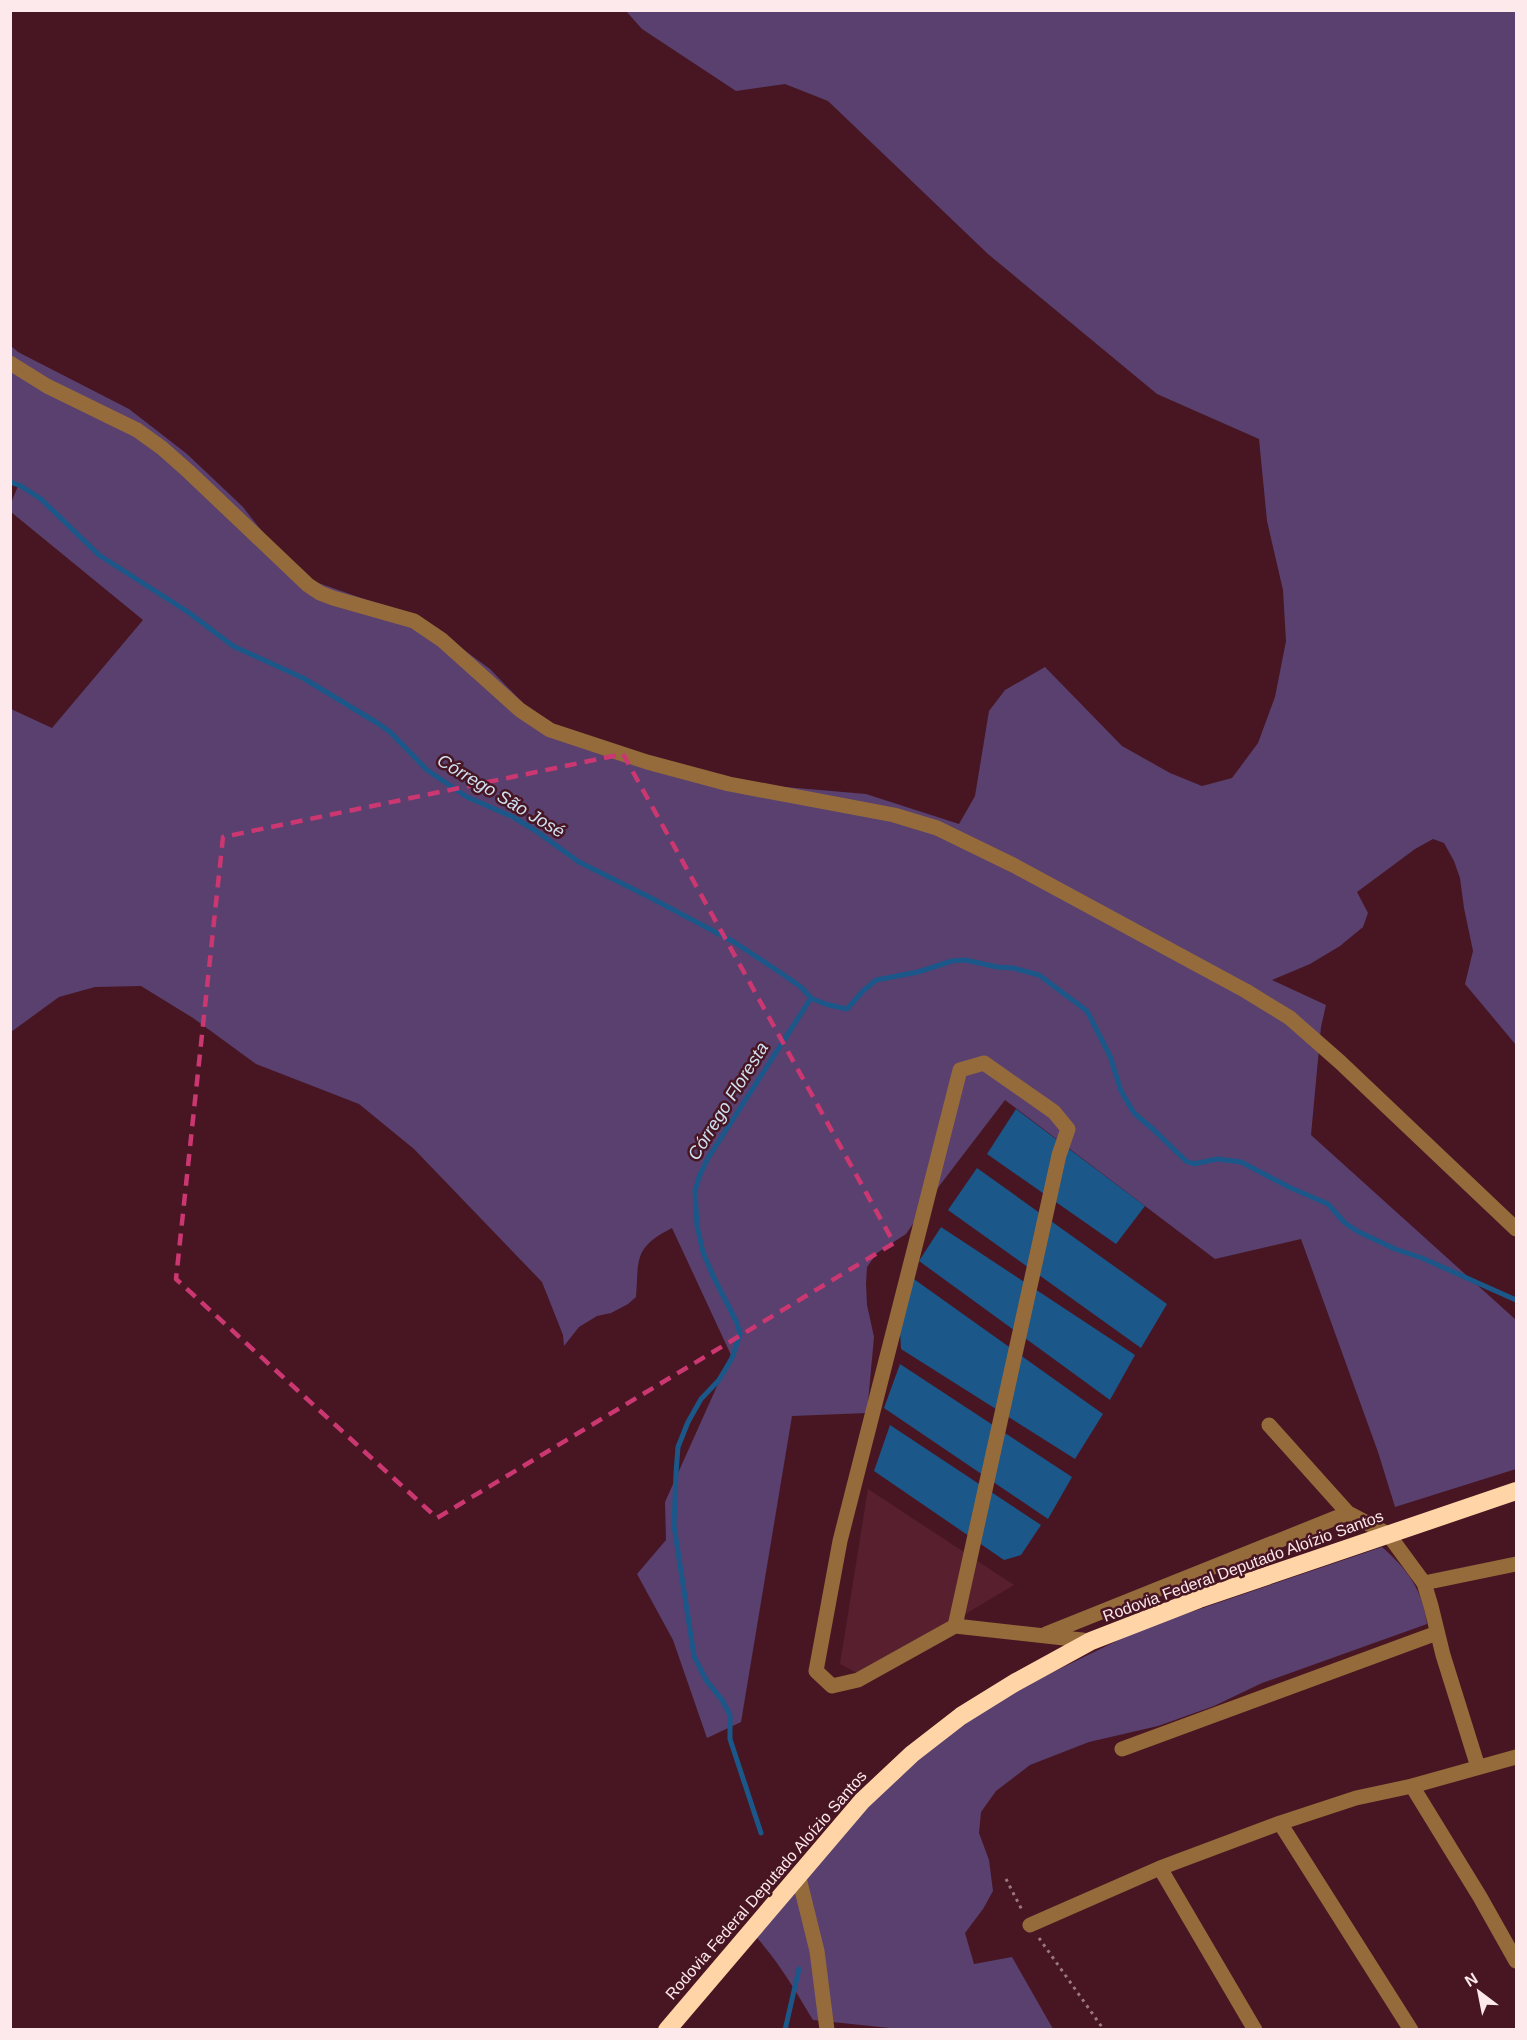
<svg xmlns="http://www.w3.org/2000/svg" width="1527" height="2040" font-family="Arial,sans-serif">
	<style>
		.built { fill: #58202f }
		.green { fill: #59406f }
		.water { fill: #1b5788 }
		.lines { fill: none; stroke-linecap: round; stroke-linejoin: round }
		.stream { stroke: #1b5788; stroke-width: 5 }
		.path { stroke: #9b777f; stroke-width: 3; stroke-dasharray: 3 4.5; stroke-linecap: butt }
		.minor { stroke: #956b3b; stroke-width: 15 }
		.highway { stroke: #ffd5a8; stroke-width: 18 }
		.marked { fill: none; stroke: #cb3771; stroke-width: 4.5; stroke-dasharray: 12 8; stroke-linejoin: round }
		.labels { text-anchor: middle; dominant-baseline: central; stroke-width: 5; stroke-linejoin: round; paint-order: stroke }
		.street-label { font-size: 16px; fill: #fde8eb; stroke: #471622 }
		.water-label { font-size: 18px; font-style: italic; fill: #cfe1f3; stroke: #471622 }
	</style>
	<rect width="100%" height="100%" fill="#471622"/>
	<path class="built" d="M868,1489L1014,1585L862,1676L840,1664Z"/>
	<path class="green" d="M626,11H1516V1045L1465,984L1473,951L1464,908L1460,878L1454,861L1444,843L1433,839L1415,849L1357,892L1368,913L1363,927L1340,946L1310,964L1272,980L1326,1005L1321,1027L1311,1135L1516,1320V1469L1395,1507L1378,1452L1301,1239L1215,1259L1005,1100L940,1185L906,1234L877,1253L867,1267L866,1284L867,1305L874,1337L867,1413L792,1416L741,1722L707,1738L673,1640L637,1574L666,1540L665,1502L731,1355L672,1228C633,1248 639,1259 636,1297L628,1304L611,1313L597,1316L579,1327L564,1346L563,1335L542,1282L414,1149L359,1104L256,1064L193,1018L141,986L95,987L59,997L11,1032V709L52,728L143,620L11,512V503L18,486L10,481L11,346L18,352L129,409L187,454L243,507L286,562L307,579L364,599L415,614L490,669L550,731L715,781L866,794L959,824L975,796L989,711L1005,690L1045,667L1122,746L1170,773L1202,786L1232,778L1258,743L1275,697L1286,641L1283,590L1267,521L1259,439L1157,394L988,254L828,101L785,84L736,91L642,29Z
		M1382,1547C1408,1570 1422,1589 1427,1624L1262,1683L1214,1706L1158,1726L1089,1742L1030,1765L996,1791L981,1812L979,1833L989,1860L993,1891L983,1909L965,1933L974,1964L1012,1957L1053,2029L909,2030L813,2020C792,1985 776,1957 747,1927L877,1786L982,1707L1141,1629Z"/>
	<path class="water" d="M1016,1109L1145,1206L1116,1244L987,1154Z
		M977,1168L1167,1304L1141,1348L948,1210Z
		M941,1227L1135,1355L1110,1400L919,1261Z
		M911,1277L1103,1414L1075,1459L901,1349L898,1297Z
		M900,1364L1072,1477L1048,1519L884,1408Z
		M890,1425L1041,1525L1021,1555L1004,1560L874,1471Z"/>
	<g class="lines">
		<path class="stream" d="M10,482L21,486L41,499L99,555L188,612L233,646L303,678L379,724L390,732L427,770L467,797L513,817L536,831L579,862L653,899L734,942L778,971L801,987L811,998L825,1004L847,1009L863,991L876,980L918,972L952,961L965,960L997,967L1013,968L1039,975L1087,1011L1110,1056L1121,1091L1134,1113L1154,1130L1186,1161L1194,1164L1217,1159L1241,1162L1291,1188L1328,1204L1345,1223L1357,1231L1395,1249L1422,1258L1516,1300
			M761,1833L730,1739V1715L722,1700L706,1680L694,1656L674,1526L676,1473L678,1447L688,1422L701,1399L719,1380L732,1358L740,1334L737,1323L713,1276L703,1252L697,1226L695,1191L699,1177L708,1158L811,998
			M785,2030L799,1969"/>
		<path class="path" d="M1006,1879L1023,1912
			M1039,1938L1104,2030"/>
		<path class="minor" d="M10,363L47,386L137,430L162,448L188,471L308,585L320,593L333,598L414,621L442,640L520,710L550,730L647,762L729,784L894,815L937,828L1015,866L1246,991L1290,1018L1340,1062L1516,1229
			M1269,1425L1348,1513L1388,1534L1424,1583L1431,1606L1443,1655L1478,1767
			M1424,1583L1516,1564
			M955,1626L1059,1155L1068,1129L1054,1112L984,1063L960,1070L840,1541L816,1671L832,1686L858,1680L955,1626L1091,1641
			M1046,1634L1348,1513
			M1122,1749L1437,1633
			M1412,1786L1480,1897L1516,1961
			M1280,1823L1411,2030
			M1160,1868L1255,2030
			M798,1874L817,1951L827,2030
			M1030,1925L1160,1868L1280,1823L1356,1798L1412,1786L1516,1757"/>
		<path class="highway" d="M667,2030L862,1801L912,1754L961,1716L1016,1682L1091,1641L1199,1599L1516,1491"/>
	</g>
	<path class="marked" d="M623,754L894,1243L437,1518L176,1279L223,837Z"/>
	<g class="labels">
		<g class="street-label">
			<text transform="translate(1243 1566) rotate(-20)">Rodovia Federal Deputado Aloízio Santos</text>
			<text transform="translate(766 1885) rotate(-49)">Rodovia Federal Deputado Aloízio Santos</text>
		</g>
		<g class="water-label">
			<text transform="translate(501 796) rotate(31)">Córrego São José</text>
			<text transform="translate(728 1101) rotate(-58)">Córrego Floresta</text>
		</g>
	</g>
	<rect width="1527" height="2040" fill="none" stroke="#fde8eb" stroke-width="24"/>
	<g transform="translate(1479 1992) rotate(328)" stroke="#471622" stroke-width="4.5" paint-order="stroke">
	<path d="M0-4.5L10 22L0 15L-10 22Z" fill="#fde8eb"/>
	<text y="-9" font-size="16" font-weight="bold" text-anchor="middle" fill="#fde8eb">N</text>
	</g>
</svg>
